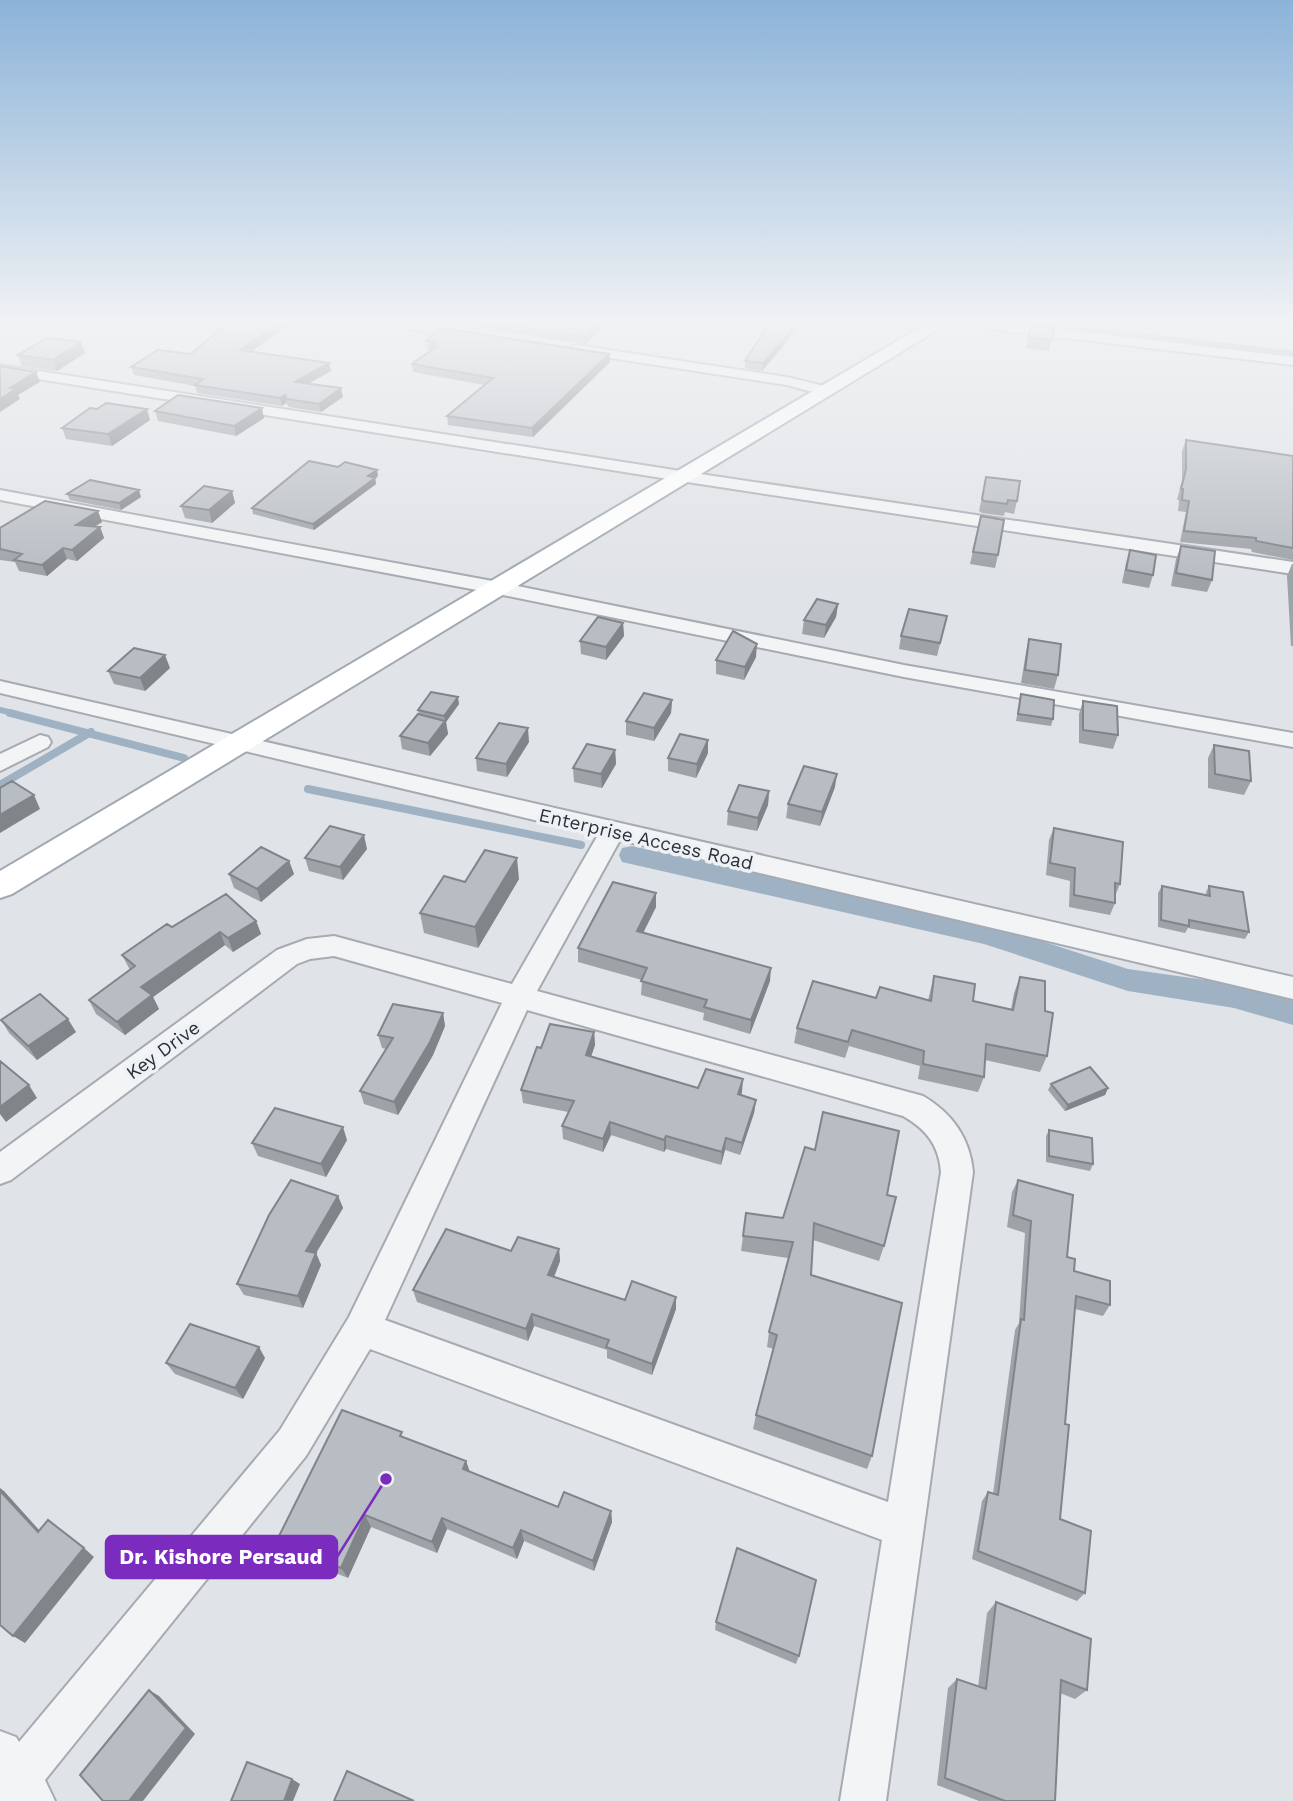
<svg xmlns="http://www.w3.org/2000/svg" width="1293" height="1801" font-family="'Work Sans',sans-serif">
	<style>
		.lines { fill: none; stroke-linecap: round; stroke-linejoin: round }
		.stream-far2 { stroke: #9fb2c3; stroke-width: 4.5 }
		.stream-far1 { stroke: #9fb2c3; stroke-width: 6 }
		.stream { stroke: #9fb2c3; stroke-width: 8 }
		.canal { fill: #9fb2c3; fill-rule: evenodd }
		.minor-casing { stroke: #a6aab1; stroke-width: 4 }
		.major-casing { stroke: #a1a8b2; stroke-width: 4 }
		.minor { fill: #f2f4f6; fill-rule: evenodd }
		.major { fill: #fff; fill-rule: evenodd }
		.wall { fill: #9ea3a8 }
		.shaded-wall { fill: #818488 }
		.building { fill: #b8bdc3; stroke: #818488; stroke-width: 2 }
		.labels { text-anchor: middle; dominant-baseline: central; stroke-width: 7; stroke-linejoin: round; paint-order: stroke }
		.street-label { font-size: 19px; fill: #2b323d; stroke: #eff2f5 }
		.leader { fill: none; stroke: #7b2cbf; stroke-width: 2.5 }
		.callout-dot { fill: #7b2cbf; stroke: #eff2f5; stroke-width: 2.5 }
		.callout { fill: #7b2cbf; stroke: #7b2cbf; stroke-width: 2.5 }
		.callout-label { font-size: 21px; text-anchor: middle; font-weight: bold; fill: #fff }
	</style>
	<rect width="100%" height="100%" fill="#e0e3e7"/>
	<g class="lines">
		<path class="stream-far2" d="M1048,324L1293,353"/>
		<path class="stream-far1" d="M0,710L17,714"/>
		<path class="stream" d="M10,713L184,758
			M0,785L91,732
			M308,789L581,845"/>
		<path class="canal" d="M632,846L986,923L1128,969L1234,984L1293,1001V1025L1234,1008L1128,991L984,944L622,862L619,855L622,848Z"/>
		<defs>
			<path id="minor" d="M397,324C418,324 464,322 479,334L472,338L404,328Z
				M974,324H1017L1293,357V365L981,328Z
				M576,345L787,377L832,388L835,391L827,396L787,385L571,352L569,349Z
				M0,365L687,472L1293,562V574L687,482L0,373Z
				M0,490L498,582L904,665L1293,733V747L904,677L498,594L0,500Z
				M0,681L1293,977V999L620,840L537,991L923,1096C952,1113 970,1138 973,1172L886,1801H840L882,1540L370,1349L306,1456L45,1780L55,1801H0V1731L16,1737L19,1742L280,1430L349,1317L502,1003L334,956L310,959L297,964L11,1180L0,1184V1152L277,950L307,939L334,936L512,984L598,835L0,693ZM527,1010L903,1116C926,1129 939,1145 941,1172L888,1502L385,1320Z
				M40,735L48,737L51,742L48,747L0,771V754Z"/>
			<path id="major" d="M926,324H947L12,894L0,898V871Z"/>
		</defs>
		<use href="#minor" class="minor-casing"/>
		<use href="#major" class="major-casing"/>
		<use href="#minor" class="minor"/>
		<use href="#major" class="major"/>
	</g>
	<path class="wall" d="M227,324H290L251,352L329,363L331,371L308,384L343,397L321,412L289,407L286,403L282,406L197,393L195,386L134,375L131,367L191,354Z
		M455,324H606L585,344Z
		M769,324H798L785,344L762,371L745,368V361Z
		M1031,326L1054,328L1049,351L1026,348Z
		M426,341L609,354L610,362L533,437L448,425L447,416L484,385L413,372L412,364L431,350L427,349Z
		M81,342L85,353L57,371L22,366L18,355Z
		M155,411L264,418L236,436L158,421Z
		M150,420L112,446L66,439L62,428Z
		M1186,440L1293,456V560L1252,552L1251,549L1180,542L1186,512L1178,511L1179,500H1177L1182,480V451Z
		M378,476L375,478L376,484L314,530L253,514L252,508Z
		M986,477L1017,501L1014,514L1005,512L1004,516L982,513L979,511Z
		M232,491L235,503L212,523L185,518L181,506Z
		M67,494L141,497L121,510L70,500Z
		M981,516L998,555L995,568L970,564Z
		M102,522L95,526L100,527L104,538L77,561L67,559L47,576L19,571L15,562L0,560V528Z
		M1181,546L1212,580L1207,592L1171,586L1176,559Z
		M1130,550L1153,575L1149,588L1122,583L1126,563Z
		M1292,564H1293V646H1291L1287,576Z
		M838,604L836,617L824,638L802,634L804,620Z
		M947,616L937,656L899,649L901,636Z
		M623,623L624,636L606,660L581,654L580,641Z
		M1029,639L1058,675L1054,689L1021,683L1026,652Z
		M756,657L744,680L716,674V660Z
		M170,668L145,691L114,684L108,671Z
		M1021,694L1053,719L1051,726L1016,721Z
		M672,700L671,713L654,741L626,735V721Z
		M1083,701L1118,735L1113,749L1079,743V714Z
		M459,704L446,722L448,734L430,756L402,749L400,736L419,714L418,710Z
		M708,740V753L696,778L668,771V758Z
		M529,742L507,777L477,771L476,758Z
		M1214,745L1251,781L1244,795L1208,788V758Z
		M615,750L616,764L602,788L574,782L573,768Z
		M835,787L820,826L786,818L788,804Z
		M769,791L768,805L757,831L727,825L728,811Z
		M1054,828L1120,884L1115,896V903L1110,915L1069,907L1070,881L1046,875L1049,840Z
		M367,849L343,880L309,871L305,858Z
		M289,861L294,874L261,902L234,888L229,874Z
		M519,879L478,948L424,933L420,913L465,882Z
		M1162,886L1206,895V892L1209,886L1249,932L1245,939L1188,928L1185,933L1158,927V893Z
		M656,893V907L643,933L770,981L750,1034L703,1020L704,1013L641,995L642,980L578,962V948Z
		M256,921L261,934L233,952L225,945L153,997L159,1009L125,1035L96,1014L89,1000L130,970L122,955L172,927Z
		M934,976L973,1001L1011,1009L1014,993L1020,977L1047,1056L1040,1072L985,1060L984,1077L978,1092L918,1079L920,1066L849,1046L845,1058L794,1043L797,1028L876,998L928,1000Z
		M443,1013L445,1026L433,1055L398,1115L364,1104L360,1091L386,1049L382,1048L378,1035Z
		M1,1020L76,1032L37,1060L9,1033Z
		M594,1032L595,1045L591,1057L698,1088L742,1092L741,1095L756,1100L754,1113L740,1155L725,1150L721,1165L666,1149L664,1152L611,1135L603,1152L563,1139L562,1126L568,1112L523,1103L521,1090L541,1048Z
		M1051,1084L1108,1088L1105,1095L1065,1111L1048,1090Z
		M1049,1130L1093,1164L1090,1171L1046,1162V1136Z
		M347,1140L326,1177L258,1156L252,1143Z
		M1018,1180L1067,1257L1074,1271L1110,1305L1103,1316L1075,1309L1065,1424L1060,1519L1085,1593L1077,1601L972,1559L982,1501L988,1492L993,1494L1015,1330L1019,1323L1025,1233L1007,1227L1012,1192Z
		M887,1195L884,1246L879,1261L813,1240L811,1275L872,1456L867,1469L753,1429L756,1415L774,1349L767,1347L769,1332L788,1258L741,1251L746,1213L783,1218Z
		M338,1196L343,1208L316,1253L321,1265L303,1308L244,1295L237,1284Z
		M559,1249L560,1261L554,1277L625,1300L676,1297V1309L652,1375L607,1358V1350L534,1326L528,1341L417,1302L413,1290L511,1251Z
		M265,1358L243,1399L175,1374L166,1363Z
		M405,1438L466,1461L470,1472L558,1507L611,1511L612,1522L594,1571L524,1541L517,1559L447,1529L437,1553L371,1527L348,1578L285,1553L276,1542Z
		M996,1602L1087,1690L1075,1699L1060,1693L1055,1801H979L937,1785L948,1688L957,1679L978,1687L987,1613Z
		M716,1622L799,1656L796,1664L715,1630Z"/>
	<path class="shaded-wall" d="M277,324H290L242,358L240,350Z
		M598,324H606L585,344V337Z
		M794,324H798L785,344L762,371L763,363Z
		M81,342L85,353L57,371L53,360Z
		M609,354L610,362L533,437L532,428Z
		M329,363L331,371L296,390L295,382Z
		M36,372L40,382L18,395L20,399L0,412V399L10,388Z
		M341,388L343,397L321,412L319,404Z
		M285,395L286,403L282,406L280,398Z
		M262,408L264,418L236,436L234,426Z
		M147,409L150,420L112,446L108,434Z
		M377,470L378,476L375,478L376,484L314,530L313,524L368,476Z
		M139,490L141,497L121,510L119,503Z
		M232,491L235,503L212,523L209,510Z
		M98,511L102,522L80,536L76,525Z
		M100,527L104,538L77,561L72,550Z
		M63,548L67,559L47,576L42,565Z
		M838,604L836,617L824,638L826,625Z
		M623,623L624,636L606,660V647Z
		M757,644L756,657L744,680L745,667Z
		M165,655L170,668L145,691L140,678Z
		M458,697L459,704L446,722L448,734L430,756L428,743L445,721L444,716Z
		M672,700L671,713L654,741V728Z
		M528,728L529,742L507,777L506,764Z
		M708,740V753L696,778L697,764Z
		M615,750L616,764L602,788L601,774Z
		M837,774L835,787L820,826L822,812Z
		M769,791L768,805L757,831L758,818Z
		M34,795L40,809L0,833V815Z
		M364,835L367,849L343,880L340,867Z
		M517,858L519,879L478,948L475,927Z
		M289,861L294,874L261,902L257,889Z
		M656,893V907L637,945V931Z
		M256,921L261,934L233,952L228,938Z
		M220,932L225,945L153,997L159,1009L125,1035L117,1022L141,987Z
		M771,968L770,981L750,1034L751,1020Z
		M443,1013L445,1026L433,1055L398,1115L394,1102Z
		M68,1019L76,1032L37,1060L28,1046Z
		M594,1032L595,1045L587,1068L586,1055Z
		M743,1079L742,1092L736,1108L738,1094Z
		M29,1085L37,1098L6,1122L0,1114V1107Z
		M1108,1088L1105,1095L1065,1111L1068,1105Z
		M756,1100L754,1113L740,1155L742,1143Z
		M610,1122L611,1135L603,1152V1139Z
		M343,1127L347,1140L326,1177L321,1164Z
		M666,1136V1149L664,1152V1140Z
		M726,1138L725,1150L721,1165L722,1152Z
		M338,1196L343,1208L316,1253L321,1265L303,1308L298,1296L306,1251Z
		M559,1249L560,1261L550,1287L548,1275Z
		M676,1297V1309L652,1375V1364Z
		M532,1314L534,1326L528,1341L526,1329Z
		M259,1347L265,1358L243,1399L235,1388Z
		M466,1461L470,1473L463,1469Z
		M0,1488L4,1491L49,1541L38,1532L0,1491Z
		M611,1511L612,1522L594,1571L593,1561Z
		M365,1515L371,1527L348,1578L341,1568Z
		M442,1518L447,1529L437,1553L432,1542Z
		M521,1530L524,1541L517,1559L513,1548Z
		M84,1548L94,1557L25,1643L13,1636Z
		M149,1690L159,1696L195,1734L143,1801H129Z
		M292,1779L300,1784L293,1801H284Z"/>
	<path class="building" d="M227,324H277L240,350L329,363L295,382L341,388L319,404L287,399L285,395L280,398L195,385L203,379L131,367L158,350L191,354Z
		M501,324H598L585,337Z
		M769,324H794L786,337L763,363L745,361Z
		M1031,326L1054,328L1052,340L1028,337Z
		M441,328L609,354L532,428L447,416L493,378L412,364L437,346L432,345L436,342L426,341Z
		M47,338L81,342L53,360L18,355Z
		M0,366L36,372L10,388L16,389L0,399Z
		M178,395L262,408L234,426L155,411Z
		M106,403L147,409L108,434L62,428L90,408L97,409Z
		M1186,440L1293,456V548L1256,541V538L1184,531L1189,501L1182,500L1183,489H1181L1186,469Z
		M309,461L338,467L345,462L377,470L368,476L375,478L313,524L252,508Z
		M986,477L1020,481L1017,501L1008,500L1007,504L984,501L982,499Z
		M90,480L139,490L119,503L67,494Z
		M204,486L232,491L209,510L181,506Z
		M45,501L98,511L76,525L100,527L72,550L63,548L42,565L14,560L22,554L0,549V528Z
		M981,516L1004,520L998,555L973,552Z
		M1181,546L1215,551L1212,580L1176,573Z
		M1130,550L1156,555L1153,575L1126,570Z
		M817,599L838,604L826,625L804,620Z
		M909,609L947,616L940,643L901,636Z
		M598,617L623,623L606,647L580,641Z
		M733,631L757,644L745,667L716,660Z
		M1029,639L1061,644L1058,675L1025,670Z
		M134,648L165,655L140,678L108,671Z
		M431,692L458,697L444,716L418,710Z
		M644,693L672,700L654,728L626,721Z
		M1021,694L1054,700L1053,719L1018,714Z
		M1083,701L1117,706L1118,735L1083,730Z
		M418,714L445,721L428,743L400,736Z
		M499,723L528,728L506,764L476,758Z
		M680,734L708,740L697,764L668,758Z
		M587,744L615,750L601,774L573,768Z
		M1214,745L1249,751L1251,781L1215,774Z
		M804,766L837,774L822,812L788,804Z
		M12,781L34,795L0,815V788Z
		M739,785L769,791L758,818L728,811Z
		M330,826L364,835L340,867L305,858Z
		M1054,828L1123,842L1120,884L1115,883V903L1074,895L1075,868L1050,863Z
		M261,847L289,861L257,889L229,874Z
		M485,850L517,858L475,927L420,913L444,876L465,882Z
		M613,882L656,893L637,931L771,968L751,1020L704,1007L707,1000L641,981L647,968L578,948Z
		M1162,886L1210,896L1209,886L1243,892L1249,932L1189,920V926L1161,920Z
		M226,894L256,921L228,938L220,932L141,987L152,995L117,1022L89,1000L135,966L122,955L167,924L172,927Z
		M934,976L975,984L973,1001L1013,1010L1020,977L1045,981V1011L1053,1013L1047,1056L986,1044L984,1077L923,1064L924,1051L852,1030L848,1042L797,1028L813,981L876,998L880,987L931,1001Z
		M40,994L68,1019L28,1046L1,1020Z
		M393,1004L443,1013L430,1042L394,1102L360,1091L393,1038L378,1035Z
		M550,1024L594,1032L586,1055L698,1088L706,1069L743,1079L738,1094L756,1100L742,1143L726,1138L722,1152L666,1136L664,1140L610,1122L603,1139L562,1126L574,1101L521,1090L537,1047L541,1048Z
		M0,1061L29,1085L0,1107Z
		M1090,1067L1108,1088L1068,1105L1051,1084Z
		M275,1108L343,1127L321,1164L252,1143Z
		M823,1112L899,1131L887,1195L896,1197L884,1246L814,1223L811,1275L902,1303L872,1456L756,1415L777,1335L769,1332L793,1242L743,1236L746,1213L783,1218L805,1147L815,1150Z
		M1049,1130L1092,1138L1093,1164L1049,1156Z
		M291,1180L338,1196L306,1251L316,1253L298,1296L237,1284L269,1215Z
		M1018,1180L1073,1195L1067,1257L1075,1259L1074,1271L1110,1281V1305L1076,1296L1065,1424L1069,1425L1060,1519L1091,1531L1085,1593L978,1551L988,1492L998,1495L1021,1319L1024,1320L1031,1221L1013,1215Z
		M446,1229L511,1251L518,1237L559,1249L548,1275L625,1300L632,1281L676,1297L652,1364L606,1347L609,1340L532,1314L526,1329L413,1290Z
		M190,1324L259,1347L235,1388L166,1363Z
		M342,1410L402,1432L400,1436L466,1461L463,1469L558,1507L564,1492L611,1511L593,1561L521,1530L513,1548L442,1518L432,1542L365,1515L341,1568L276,1542Z
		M0,1491L38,1532L48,1520L84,1548L13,1636L0,1625Z
		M737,1548L816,1580L799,1656L716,1622Z
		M996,1602L1091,1639L1087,1690L1061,1680L1055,1801H1005L945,1778L957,1679L986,1689Z
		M149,1690L186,1728L129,1801H103L80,1775Z
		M247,1762L292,1779L284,1801H231Z
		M347,1771L414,1801H334Z"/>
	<linearGradient id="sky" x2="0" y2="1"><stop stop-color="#8bb3d9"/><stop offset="0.56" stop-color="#f1f2f4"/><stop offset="1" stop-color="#f1f2f4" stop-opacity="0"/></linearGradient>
	<rect width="1293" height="576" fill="url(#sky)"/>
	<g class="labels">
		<g class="street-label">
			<text transform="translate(646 839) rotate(13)">Enterprise Access Road</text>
			<text transform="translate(163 1050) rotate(-36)">Key Drive</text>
		</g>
	</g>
	<path class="leader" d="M386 1479L337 1557"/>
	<circle class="callout-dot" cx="386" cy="1479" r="7"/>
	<rect class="callout" x="106" y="1536" width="231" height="42" rx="7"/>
	<g class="callout-label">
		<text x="221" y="1564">Dr. Kishore Persaud</text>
	</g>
</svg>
